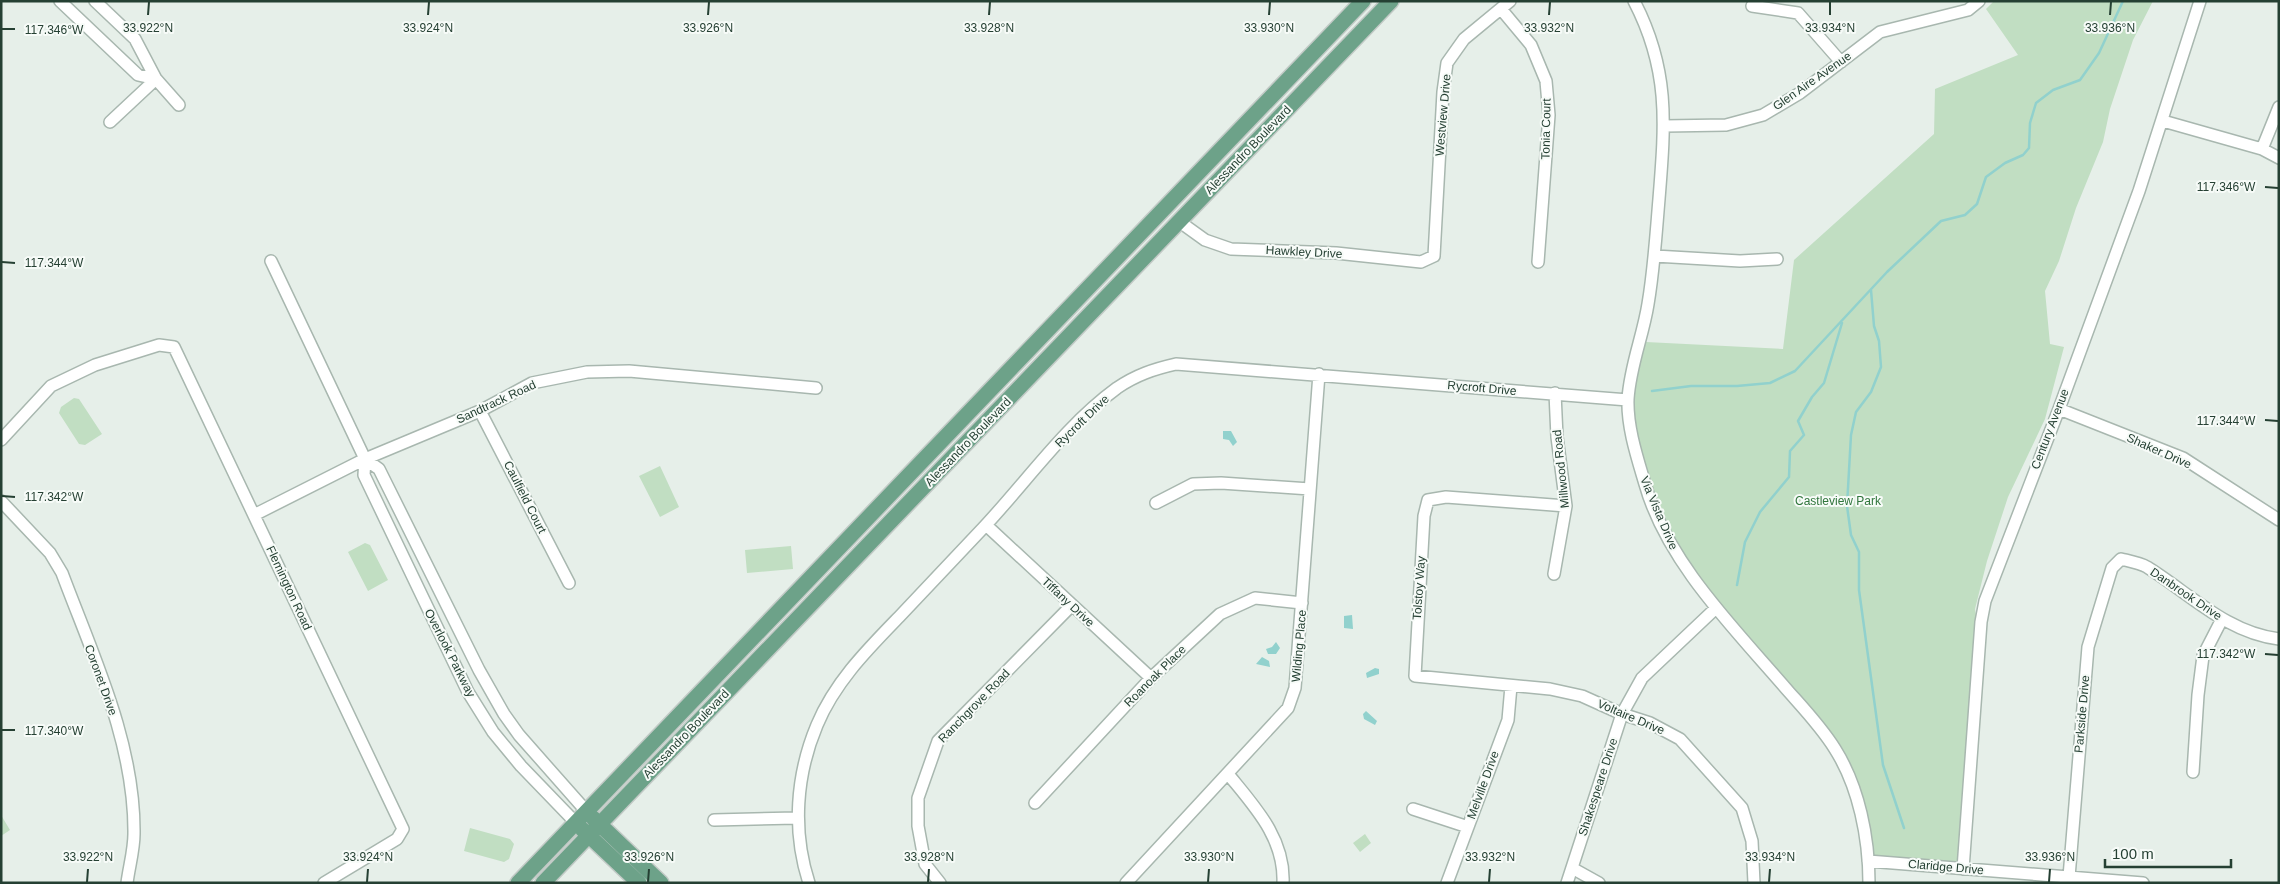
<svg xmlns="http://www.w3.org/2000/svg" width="2280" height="884" font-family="Arial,sans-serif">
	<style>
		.green { fill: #c1dec2 }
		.water { fill: #91d1cd }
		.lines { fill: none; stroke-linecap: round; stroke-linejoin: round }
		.stream { stroke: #91d1cd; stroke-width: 2.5 }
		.minor-casing { stroke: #a8b7af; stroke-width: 14 }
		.major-casing { stroke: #c2cac6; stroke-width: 18 }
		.minor { stroke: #fff; stroke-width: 11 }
		.major { stroke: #6da289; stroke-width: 15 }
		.ticks { fill: none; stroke: #254033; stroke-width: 2 }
		.labels { text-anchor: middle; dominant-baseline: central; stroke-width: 4; stroke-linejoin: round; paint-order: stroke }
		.street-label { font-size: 12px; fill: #254033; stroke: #f7fbf8 }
		.park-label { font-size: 12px; fill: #31763d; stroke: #f7fbf8 }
		.ticks-label { font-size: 12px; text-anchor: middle; fill: #254033; stroke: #f7fbf8; stroke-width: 4; stroke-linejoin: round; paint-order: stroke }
	</style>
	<rect width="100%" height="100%" fill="#e6efe9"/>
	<path class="green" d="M1994,1H2153L2133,40L2110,109L2103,142L2076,208L2059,261L2045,291L2050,344L2064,347L2045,419L2008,497L1987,561L1975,609L1981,647L1965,872L1869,867L1843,764L1694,580L1638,468L1633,402L1636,373L1646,342L1783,349L1794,260L1934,134L1935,89L2018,55L1986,9Z
		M74,398L79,399L102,434L85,445L79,444L59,413L61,407Z
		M660,466L679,507L660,517L639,476Z
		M365,543L370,545L388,580L368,591L348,552Z
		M791,546L793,569L747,573L745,550Z
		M1,815L10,830L1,836Z
		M470,828L510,839L514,844L509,859L504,862L464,851Z
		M1365,834L1371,843L1360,852L1353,843Z"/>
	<path class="water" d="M1223,431H1231L1237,442L1233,446L1229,440L1223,439Z
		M1352,615L1353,629L1344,628V616Z
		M1276,642L1280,648L1276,654H1268L1266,649L1272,647Z
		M1262,657L1269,661L1270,667L1256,664Z
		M1375,668L1379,669V674L1367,678L1366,673Z
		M1366,711L1377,721L1375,725L1364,719L1363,714Z"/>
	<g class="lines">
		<path class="stream" d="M1871,290L1874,326L1879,341L1881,367L1871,392L1856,412L1851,435L1847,506L1851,535L1859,552V590L1883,765L1904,828
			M1652,391L1691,386H1737L1770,383L1795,371L1887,272L1941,221L1965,215L1977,204L1986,177L2005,163L2023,155L2029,148L2030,123L2036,103L2053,90L2080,80L2099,53L2123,1
			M1737,585L1745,542L1760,512L1789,477L1790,451L1804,435L1798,421L1812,397L1824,383L1842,323"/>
		<defs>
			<path id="minor" d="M60,1L138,75L156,79
				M95,1L135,39L156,79L179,105
				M1634,1C1670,70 1665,124 1659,199C1656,234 1654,269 1648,304C1643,336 1630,366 1628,399C1627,427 1637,457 1645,484C1667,563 1737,631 1789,692C1805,710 1822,728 1835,749C1859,787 1869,838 1869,883
				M1752,6L1798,13L1841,62
				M1501,9L1531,45L1546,81L1549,115L1538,262
				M2163,121L2262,149L2279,158
				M110,122L156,79
				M1665,126L1726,125L1763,115L1800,93L1880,32L1968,10L1979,1
				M2262,149L2279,107
				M1180,222L1205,240L1231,249L1336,253L1421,262L1434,256L1443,92L1447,63L1464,39L1510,1
				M1655,256L1740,261L1777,259
				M271,261L365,459L364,475L468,692L493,732L521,766L576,823
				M2059,409L2183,458L2279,520
				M480,411L569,583
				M1,440L51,386L95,365L159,345L174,347L403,829L397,839L324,883
				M365,459L379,469L479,670L504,714L519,735L587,812
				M1,501L50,553L62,573C93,656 135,743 134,834C134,850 129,867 127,883
				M1156,503L1193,484L1221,483L1310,489
				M1566,506L1446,497L1428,500L1424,516L1415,676L1550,689L1582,696L1622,714L1650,723L1680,739L1742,808L1752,841L1754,883
				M254,515L365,459L480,411L532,383L587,372L629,371L816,388
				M986,525L1151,678
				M1554,574L1566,506L1557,437L1555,393
				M2193,772L2198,695L2203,656L2222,619
				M1228,774C1254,806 1285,838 1283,883
				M1035,803L1151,678L1220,614L1255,598L1302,603
				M1413,809L1468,827
				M714,820L796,818
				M1868,861L2143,883
				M1572,868L1599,883
				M1963,869L1981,622L1985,601L2059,409L2139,191L2200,1
				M2069,877L2088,647L2112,568L2121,559C2129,561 2140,563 2147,567C2189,593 2227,633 2279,639
				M809,883C792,831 796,775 817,725C835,682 867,650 899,617C927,587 956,557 984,527C1028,480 1065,426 1117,388C1136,375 1154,369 1176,364L1628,400
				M940,883L925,864L918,826V798L938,741L1072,605
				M1126,883L1288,708L1295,688L1319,374
				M1447,883L1508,720L1511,686
				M1567,883L1622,714L1642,678L1716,608"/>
			<path id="major" d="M593,818L661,883
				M582,829L639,883
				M518,883L1363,1
				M543,883L1391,1"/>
		</defs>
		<use href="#minor" class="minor-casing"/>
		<use href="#major" class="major-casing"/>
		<use href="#minor" class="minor"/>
		<use href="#major" class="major"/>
	</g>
	<path class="ticks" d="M148,15L149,2M428,15L429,2M708,15L709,2M989,15L990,2M1269,15L1270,2M1549,15L1550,2M1830,15V2M2110,15L2111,2M2,29H15M2265,187L2278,188M2,262L15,263M2265,420L2278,421M2,496L15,497M2265,654L2278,655M2,730H15M87,882L88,869M367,882L368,869M648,882L649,869M928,882L929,869M1208,882L1209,869M1489,882L1490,869M1769,882L1770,869M2049,882L2050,869"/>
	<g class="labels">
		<g class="street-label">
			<text transform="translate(1812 81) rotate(-35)">Glen Aire Avenue</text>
			<text transform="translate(1443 115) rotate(-85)">Westview Drive</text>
			<text transform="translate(1546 129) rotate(-89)">Tonia Court</text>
			<text transform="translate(1248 150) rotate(-46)">Alessandro Boulevard</text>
			<text transform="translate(1304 252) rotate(3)">Hawkley Drive</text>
			<text transform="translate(1482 388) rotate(5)">Rycroft Drive</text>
			<text transform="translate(496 402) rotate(-25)">Sandtrack Road</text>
			<text transform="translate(1082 421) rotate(-44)">Rycroft Drive</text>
			<text transform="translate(2050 429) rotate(-69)">Century Avenue</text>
			<text transform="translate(968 442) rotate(-46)">Alessandro Boulevard</text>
			<text transform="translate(2159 451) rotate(24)">Shaker Drive</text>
			<text transform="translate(1561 469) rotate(-96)">Millwood Road</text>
			<text transform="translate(525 497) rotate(63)">Caulfield Court</text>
			<text transform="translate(1659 513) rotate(67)">Via Vista Drive</text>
			<text transform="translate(289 588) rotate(65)">Flemington Road</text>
			<text transform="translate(1419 588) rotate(-86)">Tolstoy Way</text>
			<text transform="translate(2186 594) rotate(34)">Danbrook Drive</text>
			<text transform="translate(1068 602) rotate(43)">Tiffany Drive</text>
			<text transform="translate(1299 646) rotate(-85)">Wilding Place</text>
			<text transform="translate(450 653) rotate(63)">Overlook Parkway</text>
			<text transform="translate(1155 676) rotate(-45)">Roanoak Place</text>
			<text transform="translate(101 680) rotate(70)">Coronet Drive</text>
			<text transform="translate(974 706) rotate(-46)">Ranchgrove Road</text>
			<text transform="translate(2082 714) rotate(-85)">Parkside Drive</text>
			<text transform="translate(1631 717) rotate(23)">Voltaire Drive</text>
			<text transform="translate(686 734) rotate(-46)">Alessandro Boulevard</text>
			<text transform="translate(1483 785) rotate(-70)">Melville Drive</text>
			<text transform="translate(1598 787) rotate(-72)">Shakespeare Drive</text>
			<text transform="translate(1946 867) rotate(5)">Claridge Drive</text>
		</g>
		<g class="park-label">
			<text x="1838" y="501">Castleview Park</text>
		</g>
	</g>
	<g class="ticks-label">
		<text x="148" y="32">33.922°N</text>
		<text x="428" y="32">33.924°N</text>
		<text x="708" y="32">33.926°N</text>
		<text x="989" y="32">33.928°N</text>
		<text x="1269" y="32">33.930°N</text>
		<text x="1549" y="32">33.932°N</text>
		<text x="1830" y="32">33.934°N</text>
		<text x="2110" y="32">33.936°N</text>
		<text x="54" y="34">117.346°W</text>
		<text x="2226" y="191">117.346°W</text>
		<text x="54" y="267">117.344°W</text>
		<text x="2226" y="425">117.344°W</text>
		<text x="54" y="501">117.342°W</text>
		<text x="2226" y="658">117.342°W</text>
		<text x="54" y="735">117.340°W</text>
		<text x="88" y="861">33.922°N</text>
		<text x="368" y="861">33.924°N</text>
		<text x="649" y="861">33.926°N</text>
		<text x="929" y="861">33.928°N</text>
		<text x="1209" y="861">33.930°N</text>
		<text x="1490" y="861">33.932°N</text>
		<text x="1770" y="861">33.934°N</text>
		<text x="2050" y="861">33.936°N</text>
	</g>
	<rect width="2280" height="884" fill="none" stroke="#254033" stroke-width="5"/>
	<path d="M2105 859v8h126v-8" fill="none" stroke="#254033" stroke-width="2.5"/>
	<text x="2112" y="859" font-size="15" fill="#254033" stroke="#f7fbf8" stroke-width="4" paint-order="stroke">100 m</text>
</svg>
